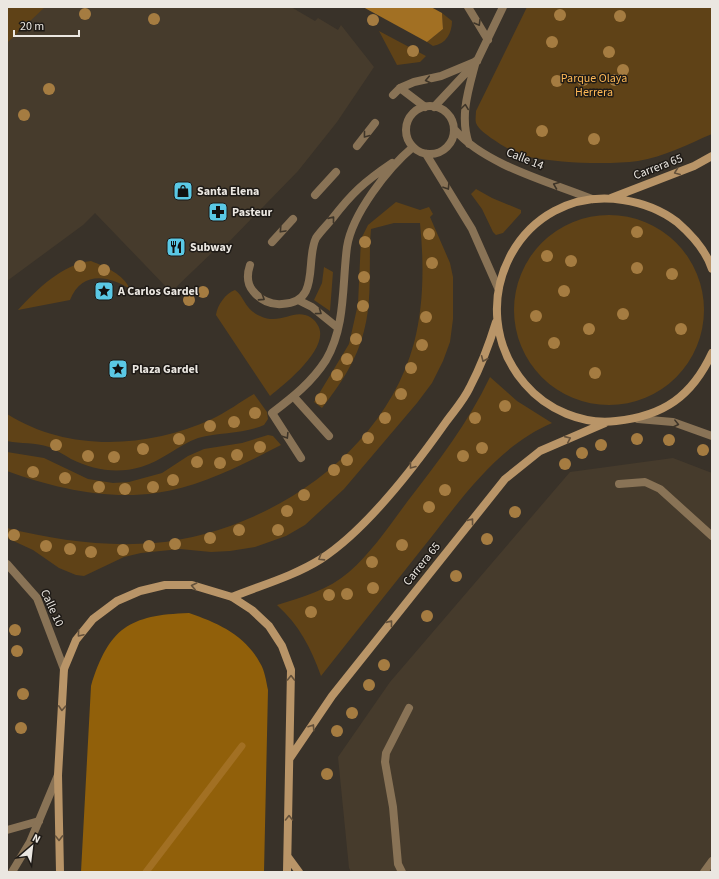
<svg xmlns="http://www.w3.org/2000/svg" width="719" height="879" font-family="'Source Sans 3',sans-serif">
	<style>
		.built { fill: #463b2c }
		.green { fill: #5f4217 }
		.forest { fill: #91600a }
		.water { fill: #a27023 }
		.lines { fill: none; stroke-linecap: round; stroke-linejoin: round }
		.stream { stroke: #a27023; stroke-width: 7 }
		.service { stroke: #897356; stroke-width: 8 }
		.minor { stroke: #897356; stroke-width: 8 }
		.tertiary { stroke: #897356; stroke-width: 8 }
		.secondary { stroke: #b99568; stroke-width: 8 }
		.tree { fill: #a57c41 }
		.oneway { stroke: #3e3529 }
		.oneway2 { stroke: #64513b }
		.labels { text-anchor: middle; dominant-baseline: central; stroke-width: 3; stroke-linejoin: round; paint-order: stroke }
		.park-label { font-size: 12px; fill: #feb855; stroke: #1e1a16 }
		.street-label { font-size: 12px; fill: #ebe7e1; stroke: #1e1a16 }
		.poi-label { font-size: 12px; font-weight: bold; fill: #ebe7e1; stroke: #1e1a16; text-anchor: start }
	</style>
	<rect width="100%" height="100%" fill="#393229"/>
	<path class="built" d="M7,7H291L315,21L318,18L338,30L341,25L374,67L337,122L298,171L223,248L220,245L171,292L95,213L83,225L7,281Z
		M673,458L712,473V872H351L349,868L338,757L390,682L570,472Z"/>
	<path class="green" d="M7,7H45L7,43Z
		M527,7H712V134C688,144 664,157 638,161C608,165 558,163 529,157C515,154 503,146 491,138C485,133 479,130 476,123C475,119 476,115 476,111Z
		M442,13L452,21C452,33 446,44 433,46L427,42L443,29Z
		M379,31L426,56L420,62L397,65Z
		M476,189L492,198L521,210V213L503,233L496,235L493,232L482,209L471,194Z
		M396,202L420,210L429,207L433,214L430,217L450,263L453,277V319L450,342L443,361L432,383L417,403L344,489L305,525L286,536L255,547L230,551L211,552L180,549L141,553L124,557L84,576L76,575L59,568L33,550L7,538V528C54,540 105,547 154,543C265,533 384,455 414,343C424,305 424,263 420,223H394L371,229C368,262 373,298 364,331C357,360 340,385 322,408L314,402L349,344L358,304L361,239L368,225Z
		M514 310a95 95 0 1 1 190 0a95 95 0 1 1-190 0Z
		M91,261C106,267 123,274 130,289C107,274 81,272 70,300L18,310C37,289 63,264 91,261Z
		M324,267L333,272L330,311L314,300L322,283Z
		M235,290C244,296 245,310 260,316C279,325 291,311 305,315C310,316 315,320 317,324C333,346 285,384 270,396L216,315C217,305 226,293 235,290Z
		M490,377L517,401L552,423C494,448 459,503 421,550C388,592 354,634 321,676C311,648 299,625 277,605C303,597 328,590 349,572C371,553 390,525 407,502C438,462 468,423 490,377Z
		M254,394L267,412L268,419L264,425C244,434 220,432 198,438C178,445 162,461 141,467C117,474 93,470 71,459C64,455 57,450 49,447C35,442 21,444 7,441V414C69,453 148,448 212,419C227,412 240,402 254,394Z
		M268,435L273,436L281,445C242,465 200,487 156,493C107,500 53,488 7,471V452L44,458L88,479L113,483L129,482L162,473L188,456L204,449L242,443Z"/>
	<path class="forest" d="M189,613C218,623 245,635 260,663C265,671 266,681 268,690L264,872H81L91,686C109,628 129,615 189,613Z"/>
	<path class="water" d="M363,7H431L442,13L443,29L427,42Z"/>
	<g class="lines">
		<path class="stream" d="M146,872L242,746"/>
		<path class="service" d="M400,88L414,82L441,76L477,61
			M393,95L400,88L425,107
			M357,146L375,123
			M315,195L336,172
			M272,242L293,219
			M250,265C247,274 247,284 253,291C260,300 271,305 282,304C321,303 305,260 316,238C320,232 327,225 332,219C352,193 364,182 392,163
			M298,300L312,307L338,328
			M294,397L329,436
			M301,458L272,413C293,397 312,382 326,360C346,326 342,284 347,247C352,214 388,168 413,147
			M619,484L645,482L660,489L712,536
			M7,830L39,821
			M402,872L398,864L393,807L385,762L386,753L409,708
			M704,872L712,861"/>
		<path class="minor" d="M468,7L488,40
			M406 130a24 24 0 1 1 48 0a24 24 0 1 1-48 0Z
			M434,107L477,61L503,7
			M455,130C485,165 550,182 592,199
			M469,144C459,116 469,88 476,61
			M426,154L472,229L498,288
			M7,564L37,598L64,669
			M12,872L30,842L58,775"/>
		<path class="tertiary" d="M638,419L673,422L712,436"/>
		<path class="secondary" d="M611,198L694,166L712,156
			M712,269C706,250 692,235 677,222C661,210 643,203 623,200C519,184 458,306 525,384C547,410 583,425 616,421C664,416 692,396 712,353
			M232,597C262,585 294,576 321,559C366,530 415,466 446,422C454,411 464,400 470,387C481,366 489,345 496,322
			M290,758L332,696L505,479L540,451L605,423
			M288,857L299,872
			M60,872L58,775L64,669L76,640L93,619L117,601L140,591L165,585H192L232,597L252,610L269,626L282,646L291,670L287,872"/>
	</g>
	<g class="tree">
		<circle cx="85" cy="14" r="6"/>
		<circle cx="560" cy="15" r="6"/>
		<circle cx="620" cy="16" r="6"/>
		<circle cx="154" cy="19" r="6"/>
		<circle cx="373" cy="20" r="6"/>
		<circle cx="552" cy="42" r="6"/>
		<circle cx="413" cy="51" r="6"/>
		<circle cx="609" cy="52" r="6"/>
		<circle cx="623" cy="70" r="6"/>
		<circle cx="583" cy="80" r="6"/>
		<circle cx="615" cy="80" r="6"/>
		<circle cx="557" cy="81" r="6"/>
		<circle cx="49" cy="89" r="6"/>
		<circle cx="24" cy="115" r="6"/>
		<circle cx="542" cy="131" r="6"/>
		<circle cx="594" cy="139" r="6"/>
		<circle cx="637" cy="232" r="6"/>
		<circle cx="429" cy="234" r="6"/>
		<circle cx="365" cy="242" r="6"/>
		<circle cx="547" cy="256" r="6"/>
		<circle cx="571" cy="261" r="6"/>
		<circle cx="432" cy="263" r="6"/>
		<circle cx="80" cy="266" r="6"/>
		<circle cx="637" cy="268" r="6"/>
		<circle cx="104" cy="270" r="6"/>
		<circle cx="672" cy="274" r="6"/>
		<circle cx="364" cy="277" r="6"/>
		<circle cx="564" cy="291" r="6"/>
		<circle cx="203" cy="292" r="6"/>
		<circle cx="189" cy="300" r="6"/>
		<circle cx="363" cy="306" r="6"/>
		<circle cx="623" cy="314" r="6"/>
		<circle cx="536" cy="316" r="6"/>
		<circle cx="426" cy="317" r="6"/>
		<circle cx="589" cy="329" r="6"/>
		<circle cx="681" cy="329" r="6"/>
		<circle cx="356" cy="339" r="6"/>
		<circle cx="554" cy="343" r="6"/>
		<circle cx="422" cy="345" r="6"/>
		<circle cx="347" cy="359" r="6"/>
		<circle cx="411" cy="368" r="6"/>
		<circle cx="595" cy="373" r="6"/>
		<circle cx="337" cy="375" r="6"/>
		<circle cx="401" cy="394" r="6"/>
		<circle cx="321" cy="399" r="6"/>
		<circle cx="505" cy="406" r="6"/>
		<circle cx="255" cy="413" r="6"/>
		<circle cx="385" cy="418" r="6"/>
		<circle cx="475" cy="418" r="6"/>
		<circle cx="234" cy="422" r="6"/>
		<circle cx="210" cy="426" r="6"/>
		<circle cx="368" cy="438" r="6"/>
		<circle cx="179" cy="439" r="6"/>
		<circle cx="637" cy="439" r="6"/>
		<circle cx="669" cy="440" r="6"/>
		<circle cx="56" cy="445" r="6"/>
		<circle cx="601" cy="445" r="6"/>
		<circle cx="260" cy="447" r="6"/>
		<circle cx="482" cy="448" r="6"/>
		<circle cx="143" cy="449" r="6"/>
		<circle cx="703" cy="450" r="6"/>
		<circle cx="582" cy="453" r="6"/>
		<circle cx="237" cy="455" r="6"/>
		<circle cx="88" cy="456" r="6"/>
		<circle cx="463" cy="456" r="6"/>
		<circle cx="114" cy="457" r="6"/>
		<circle cx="347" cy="460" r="6"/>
		<circle cx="197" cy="462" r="6"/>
		<circle cx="220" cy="463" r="6"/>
		<circle cx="565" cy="464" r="6"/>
		<circle cx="334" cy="470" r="6"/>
		<circle cx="33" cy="472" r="6"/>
		<circle cx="65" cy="478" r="6"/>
		<circle cx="173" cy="480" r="6"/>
		<circle cx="99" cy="487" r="6"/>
		<circle cx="153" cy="487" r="6"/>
		<circle cx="125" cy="489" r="6"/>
		<circle cx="445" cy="490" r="6"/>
		<circle cx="304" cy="495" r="6"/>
		<circle cx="429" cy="507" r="6"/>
		<circle cx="287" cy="511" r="6"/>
		<circle cx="515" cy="512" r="6"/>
		<circle cx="239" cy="530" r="6"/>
		<circle cx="278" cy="530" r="6"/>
		<circle cx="14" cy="535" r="6"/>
		<circle cx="210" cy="538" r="6"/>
		<circle cx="487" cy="539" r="6"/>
		<circle cx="175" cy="544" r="6"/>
		<circle cx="402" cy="545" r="6"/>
		<circle cx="46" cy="546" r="6"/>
		<circle cx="149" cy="546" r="6"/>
		<circle cx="70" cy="549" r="6"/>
		<circle cx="123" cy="550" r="6"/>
		<circle cx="91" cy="552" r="6"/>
		<circle cx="372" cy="562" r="6"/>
		<circle cx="456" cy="576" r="6"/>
		<circle cx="373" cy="588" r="6"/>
		<circle cx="347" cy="594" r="6"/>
		<circle cx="329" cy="595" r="6"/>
		<circle cx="311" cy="612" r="6"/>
		<circle cx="427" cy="616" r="6"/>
		<circle cx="15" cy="630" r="6"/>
		<circle cx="17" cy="651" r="6"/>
		<circle cx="384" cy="665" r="6"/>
		<circle cx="369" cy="685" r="6"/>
		<circle cx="23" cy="694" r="6"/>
		<circle cx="352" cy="713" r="6"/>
		<circle cx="21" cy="728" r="6"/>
		<circle cx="337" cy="731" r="6"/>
		<circle cx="327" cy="774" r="6"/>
	</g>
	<defs><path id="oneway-chevron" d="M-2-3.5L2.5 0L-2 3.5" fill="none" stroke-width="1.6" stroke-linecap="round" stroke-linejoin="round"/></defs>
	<g class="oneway">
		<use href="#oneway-chevron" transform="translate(478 23) rotate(59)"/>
		<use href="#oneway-chevron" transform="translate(428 80) rotate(168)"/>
		<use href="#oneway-chevron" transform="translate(465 107) rotate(-82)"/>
		<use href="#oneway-chevron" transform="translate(366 135) rotate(128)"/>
		<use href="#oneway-chevron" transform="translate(556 185) rotate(-158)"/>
		<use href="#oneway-chevron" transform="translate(447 187) rotate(58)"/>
		<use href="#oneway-chevron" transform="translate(332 219) rotate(-51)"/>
		<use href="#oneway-chevron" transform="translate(282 230) rotate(133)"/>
		<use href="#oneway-chevron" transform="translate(262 298) rotate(33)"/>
		<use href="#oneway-chevron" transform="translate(319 312) rotate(36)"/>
		<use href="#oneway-chevron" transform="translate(676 424) rotate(14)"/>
		<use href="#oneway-chevron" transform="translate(286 436) rotate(58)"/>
	</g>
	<g class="oneway2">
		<use href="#oneway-chevron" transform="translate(677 172) rotate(159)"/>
		<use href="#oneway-chevron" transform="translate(484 359) rotate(113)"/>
		<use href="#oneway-chevron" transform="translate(568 439) rotate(-24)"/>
		<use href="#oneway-chevron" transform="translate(412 466) rotate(128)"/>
		<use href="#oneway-chevron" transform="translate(471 521) rotate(-52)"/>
		<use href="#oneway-chevron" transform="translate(321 558) rotate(148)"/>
		<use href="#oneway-chevron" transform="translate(194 586) rotate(-168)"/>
		<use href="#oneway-chevron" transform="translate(390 623) rotate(-51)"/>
		<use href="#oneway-chevron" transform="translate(80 634) rotate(130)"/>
		<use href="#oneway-chevron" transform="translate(291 678) rotate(-89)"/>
		<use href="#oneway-chevron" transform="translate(62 708) rotate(93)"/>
		<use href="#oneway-chevron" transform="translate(312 727) rotate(-56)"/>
		<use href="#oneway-chevron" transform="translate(289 818) rotate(-89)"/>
		<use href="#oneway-chevron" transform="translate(59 838) rotate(89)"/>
	</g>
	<defs>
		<symbol id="shop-square" viewBox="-11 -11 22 22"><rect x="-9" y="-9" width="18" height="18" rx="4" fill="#5ac8e5" stroke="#1e1a16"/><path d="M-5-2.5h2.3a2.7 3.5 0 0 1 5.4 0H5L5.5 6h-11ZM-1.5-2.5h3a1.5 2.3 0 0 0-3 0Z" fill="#111"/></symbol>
		<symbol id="pharmacy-square" viewBox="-11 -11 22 22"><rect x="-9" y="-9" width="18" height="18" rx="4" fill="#5ac8e5" stroke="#1e1a16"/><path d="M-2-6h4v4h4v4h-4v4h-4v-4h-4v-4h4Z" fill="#111"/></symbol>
		<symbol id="restaurant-square" viewBox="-11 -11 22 22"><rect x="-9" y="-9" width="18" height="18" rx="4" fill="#5ac8e5" stroke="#1e1a16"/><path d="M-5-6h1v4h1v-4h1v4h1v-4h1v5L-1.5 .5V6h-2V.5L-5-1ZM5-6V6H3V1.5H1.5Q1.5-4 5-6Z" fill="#111"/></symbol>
		<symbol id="sight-square" viewBox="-11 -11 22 22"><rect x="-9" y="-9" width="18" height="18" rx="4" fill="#5ac8e5" stroke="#1e1a16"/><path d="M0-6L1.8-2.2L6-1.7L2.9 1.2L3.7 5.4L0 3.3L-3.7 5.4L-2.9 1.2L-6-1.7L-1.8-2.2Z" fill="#111"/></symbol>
	</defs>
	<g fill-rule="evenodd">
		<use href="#shop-square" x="172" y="180" width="22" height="22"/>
		<use href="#pharmacy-square" x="207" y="201" width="22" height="22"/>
		<use href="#restaurant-square" x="165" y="236" width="22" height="22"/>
		<use href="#sight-square" x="93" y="280" width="22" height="22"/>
		<use href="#sight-square" x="107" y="358" width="22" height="22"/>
	</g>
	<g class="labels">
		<g class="park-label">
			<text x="594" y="78">Parque Olaya<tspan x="594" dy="14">Herrera</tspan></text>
		</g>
		<g class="street-label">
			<text transform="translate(525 159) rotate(22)">Calle 14</text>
			<text transform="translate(658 167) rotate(-21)">Carrera 65</text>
			<text transform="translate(422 564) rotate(-51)">Carrera 65</text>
			<text transform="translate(52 608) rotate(65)">Calle 10</text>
		</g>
		<g class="poi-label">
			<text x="197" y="191">Santa Elena</text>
			<text x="232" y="212">Pasteur</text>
			<text x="190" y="247">Subway</text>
			<text x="118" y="291">A Carlos Gardel</text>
			<text x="132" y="369">Plaza Gardel</text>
		</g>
	</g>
	<rect width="719" height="879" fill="none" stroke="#ebe7e1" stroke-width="16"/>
	<g transform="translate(32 847) rotate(28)" stroke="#1e1a16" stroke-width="3" paint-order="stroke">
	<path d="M0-3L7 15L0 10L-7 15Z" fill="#ebe7e1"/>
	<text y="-6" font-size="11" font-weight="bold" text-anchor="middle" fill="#ebe7e1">N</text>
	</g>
	<path d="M14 30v6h65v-6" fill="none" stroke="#ebe7e1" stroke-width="2"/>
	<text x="20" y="30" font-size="12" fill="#ebe7e1" stroke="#1e1a16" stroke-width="3" paint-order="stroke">20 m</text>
</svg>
